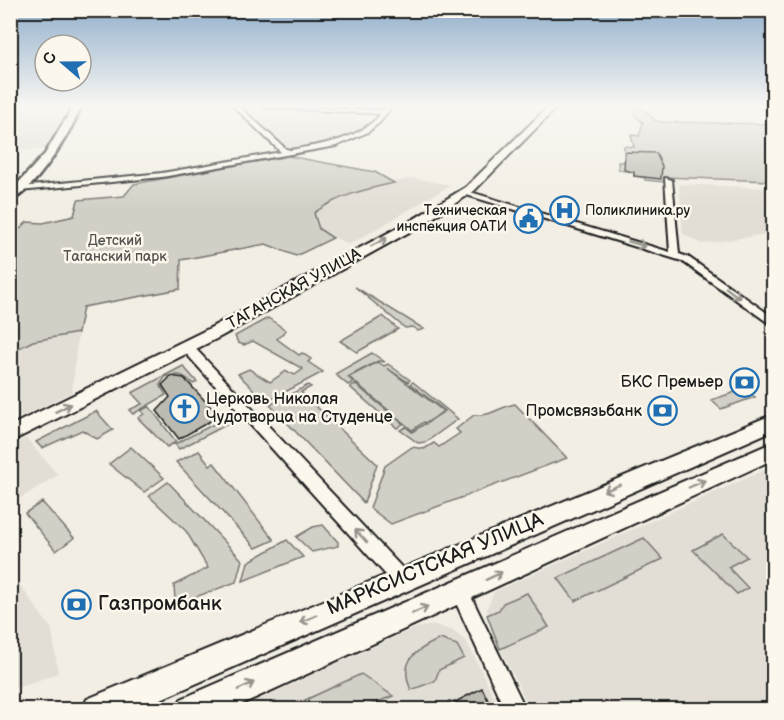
<svg xmlns="http://www.w3.org/2000/svg" width="784" height="720" font-family="'Balsamiq Sans',sans-serif">
	<style>
		.built { fill: #e2ded5 }
		.green { fill: #d2cfc6; stroke: #777671; stroke-width: 1.5 }
		.building { fill: #bdbab1; stroke: #1c1c1c; stroke-width: 1.5 }
		.lines { fill: none; stroke-linecap: round; stroke-linejoin: round }
		.street-casing { stroke: #1c1c1c; stroke-width: 4 }
		.secondary-casing { stroke: #1c1c1c; stroke-width: 5 }
		.primary-casing { stroke: #1c1c1c; stroke-width: 4 }
		.street { fill: #fbf7ec; fill-rule: evenodd }
		.secondary { fill: #fbf7ec; fill-rule: evenodd }
		.primary { fill: #fbf7ec; fill-rule: evenodd }
		.oneway { stroke: #97948e }
		.labels { text-anchor: middle; dominant-baseline: central; stroke-width: 5; stroke-linejoin: round; paint-order: stroke }
		.far-poi-label { font-size: 14px; fill: #1c1c1c; stroke: #fbf7ec; text-anchor: end }
		.far-park-label { font-size: 14px; fill: #53524f; stroke: #fbf7ec }
		.street-label { font-size: 16px; fill: #1c1c1c; stroke: #fbf7ec }
		.poi-label { font-size: 16px; fill: #1c1c1c; stroke: #fbf7ec; text-anchor: end }
		.near-street-label { font-size: 20px; fill: #1c1c1c; stroke: #fbf7ec }
		.near-poi-label { font-size: 20px; fill: #1c1c1c; stroke: #fbf7ec; text-anchor: start }
	</style>
	<rect width="100%" height="100%" fill="#f2eee4"/>
	<filter id="ink" filterUnits="userSpaceOnUse"><feTurbulence type="fractalNoise" baseFrequency=".0167" numOctaves="2"/><feDisplacementMap in="SourceGraphic" scale="12" xChannelSelector="R" yChannelSelector="G"/><feConvolveMatrix kernelMatrix="1 2 1 2 8 2 1 2 1" color-interpolation-filters="sRGB"/></filter>
	<g filter="url(#ink)">
		<path class="built" d="M10,107H73L48,148L11,151Z
			M254,108L353,114L351,116L356,118L355,120L370,121L350,135L288,149L250,110Z
			M413,178L451,185L349,245L319,229L313,213L327,203L370,188Z
			M679,184L773,188V233L702,244L683,234Z
			M78,333L72,392L11,422V352L33,341Z
			M26,438L58,475L11,504V446Z
			M773,466V709H530L490,628L487,608L494,592Z
			M10,571L52,630L58,673L11,690Z
			M435,625L454,631L467,642L500,709L236,710L415,628Z"/>
		<path class="green" d="M636,107H641L656,121L662,122L773,124V181L664,177V182L645,180L644,177L634,176V172L619,170L618,162H624V146L634,147L631,135L639,136L643,123L635,115Z
			M288,156L375,172L394,183C366,189 337,196 314,213L319,229L333,238L296,256L266,244L181,260L180,289L83,307L78,333L33,341L11,352V233H16L27,222L43,223L74,216L78,200L124,196L134,184Z
			M355,287L424,329L418,331L413,327L405,328Z
			M383,316L398,329L357,352L340,341Z
			M268,318L286,330L277,339L299,355L302,353L311,359L308,362L323,372L266,402L238,374L249,369L270,382L286,371L295,375L303,369L253,341L244,345L238,343L235,336Z
			M372,353L385,362L378,361L348,377L353,382L348,385L335,374Z
			M378,362L384,366L388,364L410,380L408,382L387,368L443,411L426,424L424,422L412,430L349,377Z
			M183,366L197,382L193,384C184,375 178,372 165,377L160,385L166,395L133,414L129,410L142,404L132,393Z
			M413,382L458,419L426,442L418,443L400,430L406,427L412,432L445,411L410,384Z
			M355,384L403,424L397,428L350,387Z
			M308,385L311,387L301,392L377,464L364,503L270,405Z
			M744,389L755,397L721,409L711,400Z
			M515,404L567,458L391,524L370,508L385,466L412,447L424,449L434,443L439,447L460,433L456,429L474,415C490,417 499,407 515,404Z
			M149,406L177,443L214,424L232,422L179,449L174,443L167,447L138,418L144,414L141,411Z
			M96,411L113,430L97,439L82,430L42,448L36,442Z
			M131,447L164,478L144,492L109,464Z
			M199,451L210,465L214,463L274,540L256,548L176,462Z
			M168,482L242,560L236,582L190,599L175,600L174,585L208,568L186,531L149,496Z
			M42,502L74,538L56,551L25,513Z
			M323,525L338,542V546L312,552L296,537L313,527Z
			M723,534L747,557L728,567L748,588L737,594L693,550Z
			M644,538L663,559L575,601L558,578Z
			M287,540L303,557L243,581L248,562Z
			M527,593L549,627L500,649L487,615L499,610L503,603Z
			M440,639L457,645L464,658L439,670L435,681L411,690C398,660 416,650 440,639Z
			M361,674L393,696L360,709H303L301,702Z"/>
		<path class="building" d="M625,152L656,153L662,166L661,179L634,176V172L624,170Z
			M171,376L184,378L219,416L179,439L157,411L170,397L162,385Z
			M482,688L493,710H440Z"/>
		<g class="lines">
			<defs>
				<path id="street" d="M234,107H240L286,149L290,150C323,144 357,141 381,114L262,107L383,110L385,107H391L380,122L368,132L336,146L162,177L10,192V188L162,173L281,152Z
					M665,178L672,180L679,254L688,257L774,318V327L682,261L460,193L467,191L670,252Z
					M187,343L191,344L407,573L410,579L407,585L401,587L395,585L183,350L181,347L183,344Z
					M460,584L466,586L526,710H505L451,592L454,586Z"/>
				<path id="secondary" d="M73,107H81C71,132 35,191 10,201V192L45,154Z"/>
				<path id="primary" d="M548,107H557L474,191L422,225L220,337L10,442V426L208,329L414,219L466,187Z
					M774,414V430L136,710H82L87,699Z
					M774,442V459L229,710H176L181,699Z"/>
			</defs>
			<use href="#street" class="street-casing"/>
			<use href="#secondary" class="secondary-casing"/>
			<use href="#primary" class="primary-casing"/>
			<use href="#street" class="street"/>
			<use href="#secondary" class="secondary"/>
			<use href="#primary" class="primary"/>
		</g>
		<defs><path id="oneway-shaft" d="M-6 0H5M1.5-3L5.5 0L1.5 3" fill="none" stroke-width="1.6" stroke-linecap="round" stroke-linejoin="round" transform="scale(1.5)"/></defs>
		<g class="oneway">
			<use href="#oneway-shaft" transform="translate(379 242) rotate(-28)"/>
			<use href="#oneway-shaft" transform="translate(637 244) rotate(17)"/>
			<use href="#oneway-shaft" transform="translate(733 293) rotate(37)"/>
			<use href="#oneway-shaft" transform="translate(63 408) rotate(-27)"/>
			<use href="#oneway-shaft" transform="translate(697 484) rotate(-23)"/>
			<use href="#oneway-shaft" transform="translate(612 488) rotate(157)"/>
			<use href="#oneway-shaft" transform="translate(361 536) rotate(-133)"/>
			<use href="#oneway-shaft" transform="translate(494 576) rotate(-25)"/>
			<use href="#oneway-shaft" transform="translate(420 610) rotate(-24)"/>
			<use href="#oneway-shaft" transform="translate(308 619) rotate(157)"/>
			<use href="#oneway-shaft" transform="translate(246 686) rotate(-24)"/>
		</g>
	</g>
	<linearGradient id="sky" x2="0" y2="1"><stop stop-color="#8faecb"/><stop offset="0.51" stop-color="#f9f7f3"/><stop offset="1" stop-color="#f9f7f3" stop-opacity="0"/></linearGradient>
	<rect width="784" height="208" fill="url(#sky)"/>
	<defs>
		<symbol id="hospital-ring" viewBox="-11 -11 22 22"><circle r="9.5" fill="#fbf7ec" stroke="#1f6fb2" stroke-width="1.5"/><path d="M-5-5h3v3.5h4V-5h3V5h-3V1.5h-4V5h-3Z" fill="#1f6fb2"/></symbol>
		<symbol id="civic-ring" viewBox="-11 -11 22 22"><circle r="9.5" fill="#fbf7ec" stroke="#1f6fb2" stroke-width="1.5"/><path d="M-.6-6.5H3V-4.5H.6V-3L4-1V1h2V6H-6V1h2V-1L-.6-3ZM-1.2 2.5V6h2.4V2.5Z" fill="#1f6fb2"/></symbol>
		<symbol id="bank-ring" viewBox="-11 -11 22 22"><circle r="9.5" fill="#fbf7ec" stroke="#1f6fb2" stroke-width="1.5"/><path d="M-6-4H6V4H-6ZM0-2.3a2.3 2.3 0 1 0 0 4.6a2.3 2.3 0 1 0 0-4.6Z" fill="#1f6fb2"/></symbol>
		<symbol id="church-ring" viewBox="-11 -11 22 22"><circle r="9.5" fill="#fbf7ec" stroke="#1f6fb2" stroke-width="1.5"/><path d="M-1.2-6h2.4v3.5h3.3v2.4h-3.3V6h-2.4V-.1h-3.3v-2.4h3.3Z" fill="#1f6fb2"/></symbol>
	</defs>
	<g fill-rule="evenodd">
		<use href="#hospital-ring" x="548" y="194" width="33" height="33"/>
		<use href="#civic-ring" x="512" y="202" width="33" height="33"/>
		<use href="#bank-ring" x="728" y="366" width="33" height="33"/>
		<use href="#church-ring" x="168" y="392" width="33" height="33"/>
		<use href="#bank-ring" x="646" y="394" width="33" height="33"/>
		<use href="#bank-ring" x="60" y="588" width="33" height="33"/>
	</g>
	<g class="labels">
		<g class="far-poi-label">
			<text x="507" y="210">Техническая<tspan x="507" dy="16">инспекция ОАТИ</tspan></text>
			<text x="585" y="210" text-anchor="start">Поликлиника.ру</text>
		</g>
		<g class="far-park-label">
			<text x="115" y="240">Детский<tspan x="115" dy="16">Таганский парк</tspan></text>
		</g>
		<g class="street-label">
			<text transform="translate(294 289) rotate(-29)">ТАГАНСКАЯ УЛИЦА</text>
		</g>
		<g class="poi-label">
			<text x="723" y="382">БКС Премьер</text>
			<text x="206" y="399" text-anchor="start">Церковь Николая<tspan x="206" dy="18">Чудотворца на Студенце</tspan></text>
			<text x="642" y="411">Промсвязьбанк</text>
		</g>
		<g class="near-street-label">
			<text transform="translate(435 564) rotate(-23)">МАРКСИСТСКАЯ УЛИЦА</text>
		</g>
		<g class="near-poi-label">
			<text x="98" y="604">Газпромбанк</text>
		</g>
	</g>
	<rect width="784" height="720" fill="none" stroke="#fbf7ec" stroke-width="36"/>
	<rect x="18" y="18" width="748" height="684" fill="none" stroke="#1c1c1c" stroke-width="2" filter="url(#ink)"/>
	<g transform="translate(63 63) rotate(290)"><circle r="28" fill="#fbf7ec" stroke="#a29f99" stroke-width="1.5"/>
	<path d="M0-4.5L10 22L0 15L-10 22Z" fill="#1f6fb2"/>
	<text y="-9" font-size="16" font-weight="bold" text-anchor="middle" fill="#1c1c1c">С</text>
	</g>
</svg>
